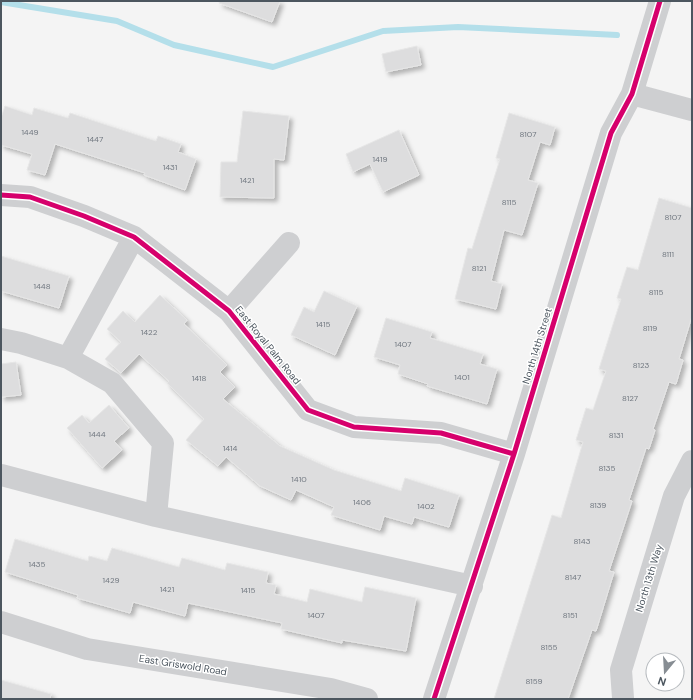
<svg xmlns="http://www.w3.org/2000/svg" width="693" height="700" font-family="'DM Sans',sans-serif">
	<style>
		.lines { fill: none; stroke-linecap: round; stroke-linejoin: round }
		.stream { stroke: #b4dfea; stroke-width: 6 }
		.building { fill: #ddddde; stroke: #e6e6e6; filter: url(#shadow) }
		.minor { stroke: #cecfd1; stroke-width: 22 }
		.cycleway-casing { stroke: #fff; stroke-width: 8 }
		.cycleway { stroke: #d6006c; stroke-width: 5 }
		.labels { text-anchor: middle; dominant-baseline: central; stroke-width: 3; stroke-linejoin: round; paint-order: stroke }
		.number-label { font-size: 8px; fill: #717880 }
		.street-label { font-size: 10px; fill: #4c565f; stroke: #fff }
	</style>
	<defs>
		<filter id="shadow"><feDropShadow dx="3.5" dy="3.5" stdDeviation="2" flood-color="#0004"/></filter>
	</defs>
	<rect width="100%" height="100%" fill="#f4f4f4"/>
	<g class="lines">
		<path class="stream" d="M1,2L117,21L174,45L273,67L383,31L458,27L617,35"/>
	</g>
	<path class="building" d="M220,1H280L272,22L219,3Z
		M417,46L421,65L386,72L382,54Z
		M5,106L32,115L34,108L68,118L70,113L156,141L158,136L181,144L178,152L196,159L185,190L144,175L145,173L55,144L45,175L27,170L32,154L1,145V118Z
		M243,111L289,116L284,160L274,159V198L220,197L221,162H237Z
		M509,113L555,127L550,145L540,142L528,180L538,183L522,235L504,230L491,281L502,284L496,309L455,299L468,248L472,249L500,159L496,158Z
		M399,130L419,175L383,192L370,164L353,172L346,154Z
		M659,198L692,208V316L679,359L683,360L676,384L669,382L653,429L655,430L649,449L646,448L629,500L632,501L609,571L614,572L596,631L592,630L568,699H494L552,515L561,518L583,442L576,440L586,408L593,410L606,371L599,369L621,299L617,298L627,267L638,270Z
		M1,256L69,276L59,308L1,291Z
		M324,291L357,306L335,355L291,335L304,307L314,312Z
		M160,295L187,320L184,324L227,365L220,372L235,387L223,399L280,446L334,470L401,491L405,478L459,495L449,527L414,517L412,524L384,516L380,530L331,515L334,507L296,490L291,500L260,486L226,457L218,466L186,440L204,419L167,383L169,381L139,354L121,373L105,359L121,342L107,329L123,311L135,322Z
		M386,318L432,332L430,338L483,354L480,364L497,369L487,404L427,386L428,384L398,374L400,365L374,357Z
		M16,362L21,395L1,397V364Z
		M109,405L129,428L114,441L122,450L102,468L67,428L82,415L89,423Z
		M15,539L88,561L89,556L107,561L112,548L179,567L182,558L225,570L227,563L268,572L266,583L276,585L274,594L307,602L310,589L362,602L365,587L416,598L406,651L342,640V643L281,629L282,623L188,603L185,616L133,602L130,613L77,598L78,595L5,572Z
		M1,680L51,694L50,699H1Z"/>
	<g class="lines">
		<path class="minor" d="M632,94L692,110
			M1,195L30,197L84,216L134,237L229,311L308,410L354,427L441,433L514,454
			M229,311L289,243
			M1,339L21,343L68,358L112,383L163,443L156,516
			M68,358L134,237
			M1,475L156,516L472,586
			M1,622L87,649L331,689L367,699
			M623,698L621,670L674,496L692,461
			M434,699L514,454L611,133L632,94L660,1"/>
		<defs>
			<path id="cycleway" d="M1,195L30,197L84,216L134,237L229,311L308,410L354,427L441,433L514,454
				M434,699L514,454L611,133L632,94L660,1"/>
		</defs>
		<use href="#cycleway" class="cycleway-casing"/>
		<use href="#cycleway" class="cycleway"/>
	</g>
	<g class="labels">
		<g class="number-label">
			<text x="30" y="132">1449</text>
			<text x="528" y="134">8107</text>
			<text x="95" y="139">1447</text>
			<text x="380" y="159">1419</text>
			<text x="170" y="167">1431</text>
			<text x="247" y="180">1421</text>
			<text x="509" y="202">8115</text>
			<text x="673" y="217">8107</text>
			<text x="668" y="254">8111</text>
			<text x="479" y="268">8121</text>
			<text x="42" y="286">1448</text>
			<text x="656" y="292">8115</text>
			<text x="323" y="324">1415</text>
			<text x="650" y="328">8119</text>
			<text x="149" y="332">1422</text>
			<text x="403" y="344">1407</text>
			<text x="641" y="365">8123</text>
			<text x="462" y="377">1401</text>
			<text x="199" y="378">1418</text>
			<text x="630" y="398">8127</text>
			<text x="97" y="434">1444</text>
			<text x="616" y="435">8131</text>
			<text x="230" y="448">1414</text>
			<text x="607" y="468">8135</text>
			<text x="299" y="479">1410</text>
			<text x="362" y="502">1406</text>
			<text x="598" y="505">8139</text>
			<text x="426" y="506">1402</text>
			<text x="582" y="541">8143</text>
			<text x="37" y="564">1435</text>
			<text x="573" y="577">8147</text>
			<text x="111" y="580">1429</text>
			<text x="167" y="589">1421</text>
			<text x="248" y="590">1415</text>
			<text x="316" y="615">1407</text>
			<text x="570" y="615">8151</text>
			<text x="549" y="647">8155</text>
			<text x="534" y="681">8159</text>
		</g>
		<g class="street-label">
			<text transform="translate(268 345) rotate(51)">East Royal Palm Road</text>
			<text transform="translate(537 346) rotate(-73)">North 14th Street</text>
			<text transform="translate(649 578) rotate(-73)">North 13th Way</text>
			<text transform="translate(183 665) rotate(9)">East Griswold Road</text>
		</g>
	</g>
	<rect width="693" height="700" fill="none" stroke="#4c565f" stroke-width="4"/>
	<g transform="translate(665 672) rotate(198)"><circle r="19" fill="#ffffff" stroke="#b7bbbf"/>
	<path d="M0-3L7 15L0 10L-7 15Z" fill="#878d93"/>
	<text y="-6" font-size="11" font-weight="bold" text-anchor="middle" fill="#4c565f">N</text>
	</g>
</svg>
